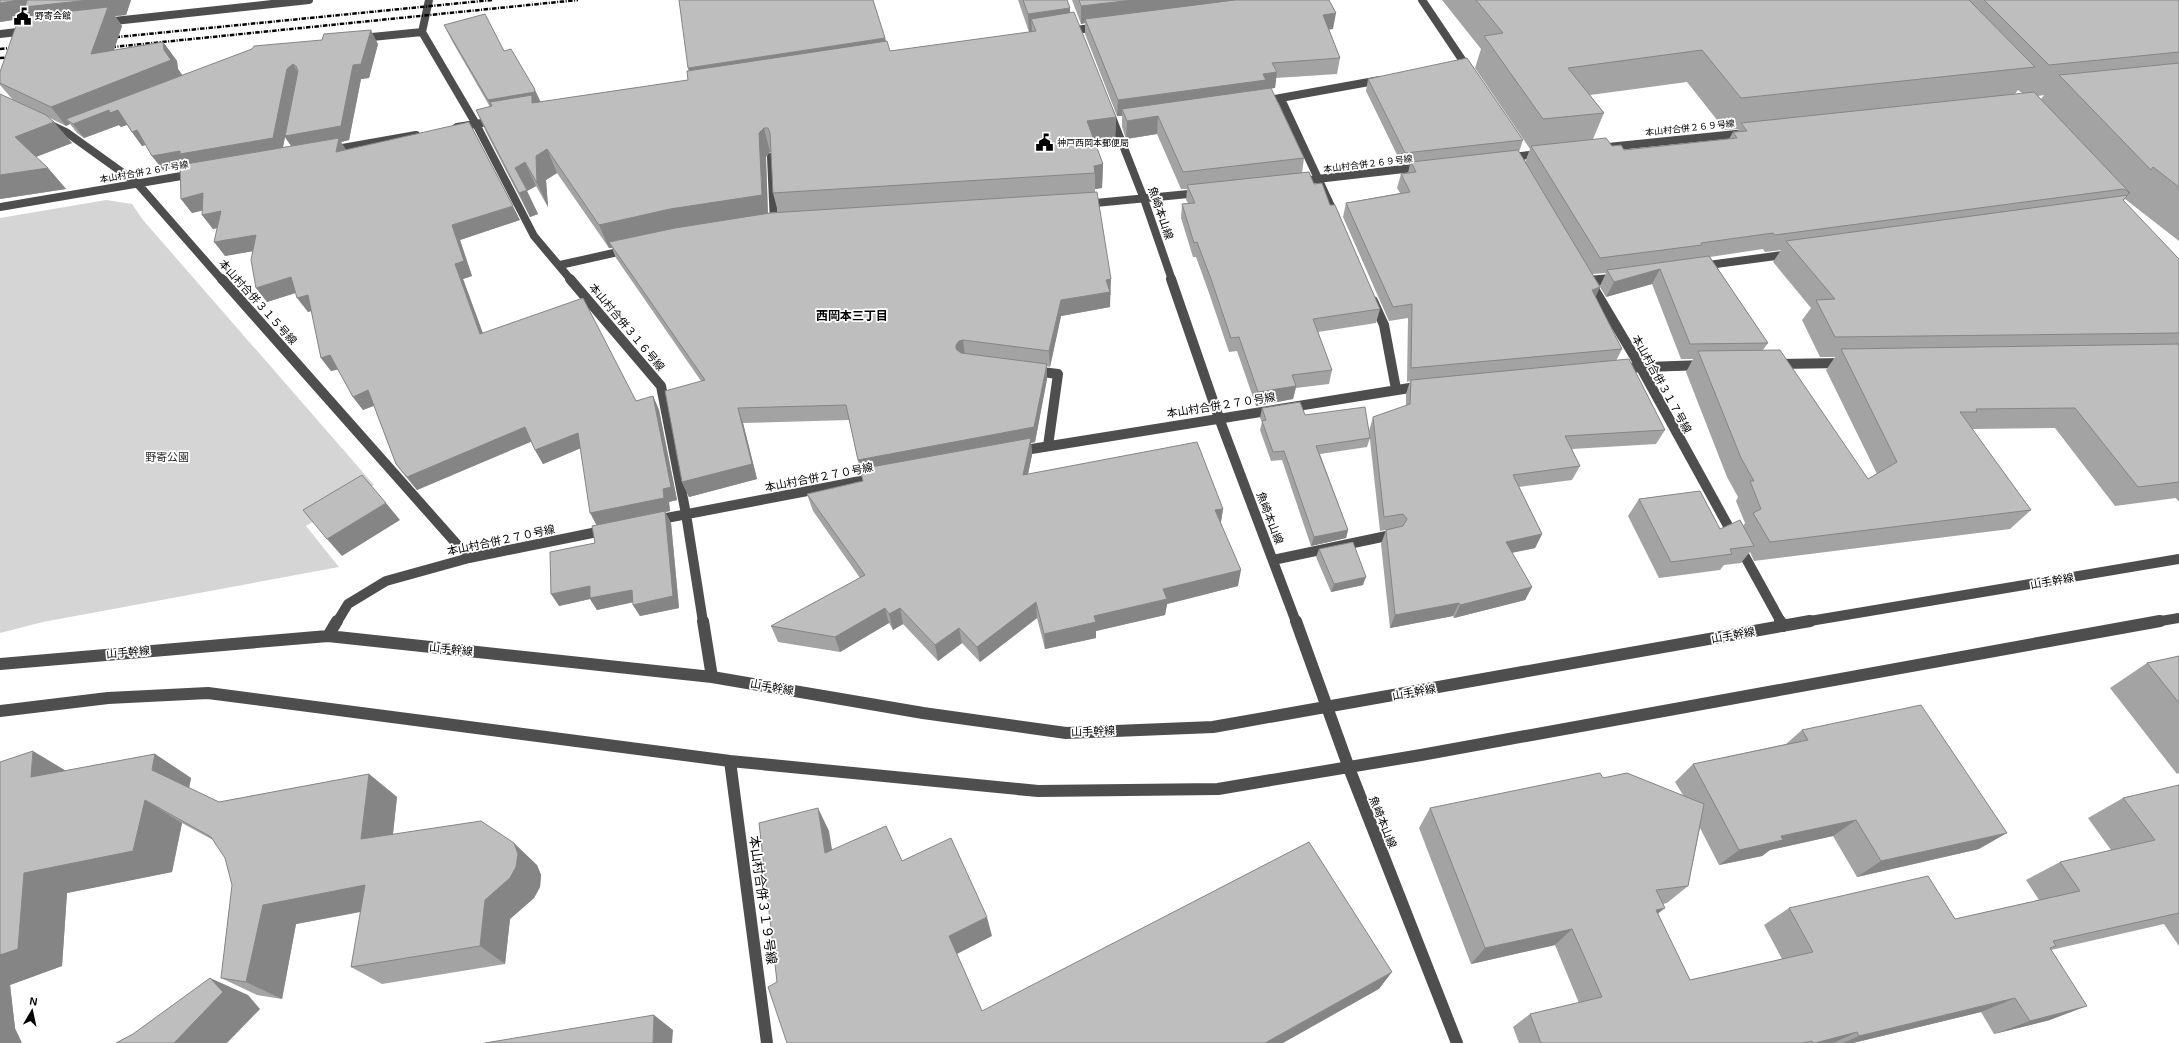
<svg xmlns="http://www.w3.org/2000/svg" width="2179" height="1043" font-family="Helvetica,'Noto Sans JP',sans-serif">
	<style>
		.green { fill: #d5d5d5 }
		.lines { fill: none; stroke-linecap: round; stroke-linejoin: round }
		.minor-far2 { stroke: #4e4e4e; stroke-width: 8 }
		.minor-far1 { stroke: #4e4e4e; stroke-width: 10 }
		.minor { stroke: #4e4e4e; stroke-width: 12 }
		.rail { stroke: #000; stroke-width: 2.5; stroke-dasharray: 4.5 1.5 1 1.5; stroke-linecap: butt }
		.wall { fill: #a3a3a3; fill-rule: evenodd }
		.shaded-wall { fill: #858585 }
		.building { fill: #bebebe; stroke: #858585 }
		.labels { text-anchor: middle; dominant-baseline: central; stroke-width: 3.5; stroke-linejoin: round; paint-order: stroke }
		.far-poi-label { font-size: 9px; fill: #000; stroke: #fff; text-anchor: start }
		.far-street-label { font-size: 9px; fill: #000; stroke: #fff }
		.street-label { font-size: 11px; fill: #000; stroke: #fff }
		.park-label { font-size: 11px; fill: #2c2c2c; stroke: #fff }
		.neighbourhood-label { font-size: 12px; font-weight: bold; fill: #000; stroke: #fff }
		.near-street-label { font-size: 13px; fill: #000; stroke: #fff }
	</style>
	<rect width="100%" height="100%" fill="#fff"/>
	<path class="green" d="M106,200L132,204L143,220L374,485L306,526L339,567L43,622L0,633V218Z"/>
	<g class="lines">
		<path class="minor-far2" d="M1422,0L1469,70
			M105,22L309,0
			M1068,31L1099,27
			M422,32L476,124L534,236L571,280
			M422,32L429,0
			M0,34L26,31
			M362,38L422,32
			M1281,99L1336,217
			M1264,101L1380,80
			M1110,112L1144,199L1172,280
			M49,124L66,132L137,183L222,280
			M457,127L494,121
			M1608,147L1746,133
			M331,150L416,135
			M771,157L774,223
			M1509,157L1541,154
			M1300,181L1421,167
			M1085,204L1199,193
			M0,207L193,174
			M560,265L627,250
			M1701,266L1790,254
			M1602,280L1616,278"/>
		<path class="minor-far1" d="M222,279L469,558
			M570,279L661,386L686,514L703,622
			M1171,279L1219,418L1296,622
			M1589,281L1611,279
			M1590,282L1640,366L1781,622
			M1373,301L1384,325L1396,389
			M1777,364L1843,363
			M1619,368L1703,365
			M1034,371L1058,374L1048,446
			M1019,451L1422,386
			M656,520L876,478
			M1273,560L1396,534
			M337,622L348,604L386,581L469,558L607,530
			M1804,622L2179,559
			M2155,622L2179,618"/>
		<path class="minor" d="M703,621L712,677
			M1296,621L1349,768L1457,1043
			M1780,621L1783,626
			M328,636L337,621
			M0,664L328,636L712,677L923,713L1066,733L1213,727L1810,621
			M0,711L108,698L208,693L730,761L1038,791L1218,789L1421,755L2160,621
			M730,761L767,1043"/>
		<path class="rail" d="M107,38L492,0
			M103,48L578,0
			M0,49L20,47
			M0,58L15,57"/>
	</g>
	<path class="wall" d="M0,0H131L126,15L115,16L122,26L114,50L163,42L177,61L178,69L182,75L378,44L369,78L361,79L349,140L341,142L346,150L520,220L460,240L472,276L463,279L483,333L636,401L653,396L659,410L677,500L669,502L670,511L665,512L671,523L679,608L640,616L633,605V602L597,610L590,599L559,606L595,543L597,525L581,448L543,464L535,450L531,441L417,490L406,477L396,464L374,406L363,410L353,397L338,369L331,371L321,358L311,311L308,312L296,293L267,302L252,251L225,256L217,228L213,229L202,215V210L192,213L181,199L180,167L163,170L152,156L146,145L142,146L127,125L121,127L119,125L84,138L77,133L70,124L66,126L48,117L72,143L36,157L48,168L66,189L0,199V94L13,100L0,85V72L19,19L0,22ZM285,137L291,146L283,147Z
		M1018,0H1067L1070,8V13L1116,117L1115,140L1095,144L1103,164L1102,188L1095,189V192L1111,295H1110V307L1061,316L1050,367L1047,366V379L1035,442L1031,443L1032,455L1028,474L1223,509L1221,523L1238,586L1167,604L1165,615L1096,631V638L1045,649L1037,618L980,662L962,643L938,661L903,624L893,630L889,623L840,652L778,642L771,626L860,578L813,511L807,494L863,481L849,420L743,423L757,479L689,497L682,482L701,381L616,258L612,248H609L557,173L546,180L548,207L536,186L527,191L538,214L530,217L487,134L476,110L490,107L452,41L444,25L504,51L534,88L541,102L688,80L689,71L688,68L885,38L886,41L890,51L1032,32H1029ZM770,152H771L773,193L778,212L768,213L766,157Z
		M1072,0H1329L1333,29H1329L1340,58L1337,74L1276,78L1275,88L1264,89L1304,158L1302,173L1314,184L1330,205L1380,309L1376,323L1318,332L1332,370L1329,384L1296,388L1293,399L1256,406L1237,351L1229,352L1209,293L1196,257H1193L1181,218L1182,204L1188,203L1186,200L1187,189H1181L1157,134L1126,139L1122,127V116H1117L1085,34V23L1081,24Z
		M1442,0H2179V241L2125,199L2123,201L2179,259V501H2178L2176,498L2115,506L2055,428L1972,429L2031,510L2010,529L1754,561L1750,552L1741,563L1724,565L1720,570L1659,578L1628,516L1639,499L1720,529L1743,526L1745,523L1736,501L1738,497L1727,477L1686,372L1693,359H1681L1652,284L1606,297L1600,287L1595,297L1622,349L1616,361L1665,430L1656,444L1572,449L1580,466L1572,480L1519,487L1542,534L1535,548L1512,553L1532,587L1525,600L1454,618L1453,616L1390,628L1381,544L1386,530L1380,531L1369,431L1373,417L1406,406V394L1410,381L1407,382L1408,318L1389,321L1343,217L1346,203L1400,193L1397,188L1401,174L1408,173L1410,164L1402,165L1366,91L1368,79L1523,140L1519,152L1525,162L1530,149L1475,68L1481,49ZM1687,82L1725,130L1739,129L1737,132H1733L1729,139L1624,150L1593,139L1604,113L1590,95ZM2018,90L2022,93L2015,94ZM2044,95L2041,99L2038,96ZM1763,249L1765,252L1781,250L1773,262L1811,308L1802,320L1820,357H1835L1826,370L1877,474L1868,479L1763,350L1768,343L1710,257ZM1606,273L1600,286L1592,274Z
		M1262,408L1305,415L1370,438L1367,447L1320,454L1348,530L1346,538L1311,546L1282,460L1271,461L1260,430L1262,422L1260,418Z
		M1319,549L1363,585L1331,592L1316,557Z
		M2179,656V773L2177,774L2110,688L2147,663Z
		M1802,730L1979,849L1857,877L1833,836L1770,850L1762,856L1719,865L1700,828L1688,886L1667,903L1663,904L1658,914L1690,980L1782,959L1764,925L1789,908L1955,919L2039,900L2026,880L2060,862L2111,850L2088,818L2123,798L2179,785V946L2164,924L2051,950L2050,1020L1994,1034L1981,1012L1853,1043H1519L1513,1027L1530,1014L1579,1003L1555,945L1471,964L1419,828L1430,808L1603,778L1683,795L1675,782L1693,764L1786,744Z
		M155,754L191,778L189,788L219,802L369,774L397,797L393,834L537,865L541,875L540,887L534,898L510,919L505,964L382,984L351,967L361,912L296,924L282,999L257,995L221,978L232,885L225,858L213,840L182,823L172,872L67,893L62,966L10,985L15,1028L0,1043V762L66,771Z"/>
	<path class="shaded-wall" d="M19,0H131L126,15L115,16L122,26L106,73L33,17L0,22V3Z
		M1133,0H1272L1085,19V23L1081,24V6Z
		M1070,8V26L1031,19L1032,32H1029L1028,14Z
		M1336,13L1333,29L1320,31L1323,15Z
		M371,30L378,44L369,78L361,79L349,140L341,142L347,152L294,150L285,137L282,152L189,165L163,170L152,156L293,64L302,79L353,65Z
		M885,38L888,54L693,85L688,68Z
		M163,42L177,61L178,69L185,79L66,119L70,124L66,126L51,107L164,50Z
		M1277,72L1275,88L1265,89L1264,96L1122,109V116H1117L1118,100L1263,74Z
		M534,88L541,104L490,102L496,115H495L488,100Z
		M109,110H118L129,124L121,127L119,125L84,138L73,124Z
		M1158,116L1157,134L1126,139L1127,121Z
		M1116,117L1115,140L1087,145V121Z
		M54,122L72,143L33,158L15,137Z
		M764,128L770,152L766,157L768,218L609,242L612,248H609L599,225L759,133Z
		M137,130L148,144L142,146L132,132Z
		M547,149L557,173L546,180L548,207L537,183L536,156Z
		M525,162L536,186L527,191L538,214L530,217L519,193L515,168Z
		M1103,164L1102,188L1095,189V173L1094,166Z
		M48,168L66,189L0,199V175Z
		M203,193L214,208L192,213L181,199Z
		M513,206L520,220L460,240L472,276L463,279L488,348L480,334L455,264L452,225Z
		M221,211L232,225L213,229L202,215Z
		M256,235L266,249L225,256L214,242Z
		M1660,269L1652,284L1606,297L1614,282Z
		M291,277L301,291L267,302L256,288Z
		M1111,279L1110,307L1061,316L1050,367L1049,351L1061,300L1106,280Z
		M1600,287L1594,301L1592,290Z
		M308,295L318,309L308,312L297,298Z
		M963,340L965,356L958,361L956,345L959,341Z
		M330,355L340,369L331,371L321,358Z
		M1047,364V379L1035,442L1031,443L1032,455L1024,493L1023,475H862L858,460Z
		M1296,386L1293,399L1256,406L1258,392Z
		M368,390L378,404L363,410L353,397Z
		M653,396L659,410L677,500L669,502L670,511L665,512L671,523L679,608L640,616L633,605L673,596L597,526L590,513Z
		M738,408L743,423L757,479L689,497L682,482Z
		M525,427L533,441L417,490L407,477Z
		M578,433L586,446L543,464L535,450Z
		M386,503L400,520L342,556L327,539Z
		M1223,509L1220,526L1215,510Z
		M1348,530L1346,538L1311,546L1314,537Z
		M1542,534L1535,548L1499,555L1506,542Z
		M1241,570L1238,586L1167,604L1165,615L1096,631V638L1045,649L1044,634L1094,616L1163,589Z
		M1366,577L1363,585L1331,592L1334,584Z
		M590,586L632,590L639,601L597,610L590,599L559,606L551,594Z
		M1532,587L1525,600L1454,618L1460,605Z
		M1036,602L1037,618L980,662L977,647Z
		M1459,603L1453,616L1390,628L1395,615Z
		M885,608L889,623L840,652L835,637Z
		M900,608L903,624L893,630L889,614Z
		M959,628L962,643L938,661L935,645Z
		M33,751L73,775L31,777Z
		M155,754L191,778L188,793L152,770Z
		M369,774L397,797L390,860L361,839Z
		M145,800L182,823L172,872L67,893L62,966L10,985L15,1028L22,1043H0V955L24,873Z
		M818,808L829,831L836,874L825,853Z
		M1856,820L1833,836L1770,850L1762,856L1719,865L1739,850L1781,836Z
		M2007,833L1979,849L1857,877L1881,861Z
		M514,843L537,865L541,875L540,887L534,898L510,919L505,964L480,946L485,900Z
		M365,885L395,905L296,924L282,999L246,982L263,905Z
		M1665,908L1645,924L1656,910Z
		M987,917L992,936L955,955L949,936Z
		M1572,929L1555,945L1471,964L1485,948Z
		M1392,972L1379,989L1283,1043H1265Z
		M210,978L248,995L260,1009L227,1043H174Z
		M2015,998L1981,1012L1853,1043H1843L1859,1036Z
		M2087,1006L2050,1020L1994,1034L2030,1021Z
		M654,1015L673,1030L672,1043H653Z
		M1857,1032L1833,1043H1815Z"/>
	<path class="building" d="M0,0H19L0,3Z
		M27,0H89L25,7Z
		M679,0H873L885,38L688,68Z
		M1023,0H1067L1070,8L1028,14Z
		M1079,0H1133L1081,6Z
		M1235,0H1329L1336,13L1323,15L1340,58L1272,63L1277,72L1263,74L1266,80L1118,100L1085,19Z
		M1476,0H1969L2035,67L1741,98L1702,50L1568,68L1604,113L1543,119L1484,36L1503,33Z
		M1984,0H2179V52L2049,65Z
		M108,7L91,54L163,42L164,50L171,60L51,107L0,83V72L19,17Z
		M1074,12L1116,117L1087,121L1103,164L1094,166L1095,173L773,193L770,133L768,128H764L759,133L762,195L670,209L599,225L547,149L536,156L537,183L525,162L515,168L527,190L519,193L476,110L492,106L490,102L532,95V103L688,80L687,71L887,41L890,51L1036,31L1031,19Z
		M485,14L504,51L511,49L534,88L535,92L488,100L444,25Z
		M371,30L361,64L353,65L341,126L285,136L298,71L296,66L293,64L287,69L273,138L180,154V151L152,156L137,130L132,132L118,110L110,113L109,110L73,124L66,119L252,49L254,46L322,40L324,34Z
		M1467,58L1523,140L1405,153L1368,79Z
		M2179,63V187L2153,167L2151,170L2059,75Z
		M1271,88L1304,158L1183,172L1158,116L1127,121L1122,109Z
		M2034,92L2130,193L2129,194L2128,191L2123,189L1775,235L1773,233L1701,243L1702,245L1600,258L1531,146L1606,138L1612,146L1621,145L1624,150L1737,138L1733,132L1747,131L1741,123Z
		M0,94L46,115L54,122L15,137L48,168L0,175Z
		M469,122L513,206L452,225L464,261L455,264L480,334L583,298L636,401L653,396L671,487L663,489L664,498L590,513L578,433L535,450L525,427L407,477L396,464L368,390L353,397L330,355L321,358L308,295L297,298L291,277L256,288L251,260L256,235L214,242L221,211L202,215L203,193L181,199L180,165L339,138L336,152Z
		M1518,150L1600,287L1592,290L1622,349L1411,368L1412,304L1393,307L1346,203L1410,192L1401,174L1416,172L1411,162Z
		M1309,172L1314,184L1322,183L1330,205H1335L1380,309L1313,319L1332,370L1292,375L1296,386L1258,392L1239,337L1231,338L1211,279L1197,242L1194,243L1182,204L1195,203L1187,185Z
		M1097,192L1111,279L1106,280L1110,292L1061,300L1049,351L963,340L959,341L956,345V349L961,353L1047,364L1034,427L858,460L846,405L738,408L752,464L682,482L665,391L705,380L609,242L675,228L770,213Z
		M2128,195L2123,200L2179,259V333L1835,337L1816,300L1835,299L1786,241Z
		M1709,256L1768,343L1690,344L1660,269L1614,282L1607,270Z
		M2179,344V482L2138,487L2075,408L1976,409L1977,412H1960L2031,510L1770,542L1753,513L1761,509L1750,481H1754L1741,458L1698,351L1780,350L1868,479L1897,462L1841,349Z
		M1629,359L1665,430L1565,436L1580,466L1513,475L1542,534L1506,542L1532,587L1460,605L1459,603L1395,615L1386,530L1403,526L1407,519L1403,514L1384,517L1373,417L1410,404L1411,380Z
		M1300,402L1305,415L1365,407L1370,438L1316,446L1348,530L1314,537L1284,451L1273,452L1262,421L1266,420L1262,408Z
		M1031,438L1023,475L1197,442L1223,509L1215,510L1241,570L1163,589L1167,599L1094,616L1096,622L1044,634L1036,602L977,647L959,628L935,645L900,608L889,614L885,608L835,637L771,626L865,575L807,494L863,481L860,469Z
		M362,475L386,503L327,539L303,510Z
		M1700,491L1720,529L1740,520L1754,546L1730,549L1732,554L1671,562L1639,499Z
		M665,511L673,596L633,605L632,590L590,598V586L551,594L550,552L595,543L592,526Z
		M1353,542L1366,577L1334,584L1319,549Z
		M2179,656V703L2147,663Z
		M1921,705L2007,833L1881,861L1856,820L1781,836L1783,840L1739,850L1693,764L1808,740L1802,730Z
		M33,751L31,777L155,754L152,770L219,802L369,774L361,839L481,821L514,843L518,854L516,867L510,878L485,900L480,946L351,967L365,885L263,905L246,982L221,978L232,885L225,858L211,837L145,800L133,851L24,873L18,949L0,955V762Z
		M1600,773L1603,778L1627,773L1704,804L1688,886L1656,890L1665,908L1656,910L1690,980L1813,952L1789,908L1928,876L1955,919L2080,891L2060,862L2155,840L2123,798L2179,785V913L2053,941L2056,946L2050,948L2087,1006L2030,1021L2015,998L1859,1036L1857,1032L1815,1043H1813L1812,1041L1802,1043H1541L1530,1014L1602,997L1572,929L1485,948L1430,808Z
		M818,808L825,853L886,826L902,861L951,838L987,917L949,936L982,1011L1309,842L1392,972L1265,1043H787L768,987L777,982L759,823Z
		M210,978L223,992L174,1043H116L133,1034Z
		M654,1015L653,1043H485Z"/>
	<defs>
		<symbol id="civic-bare" viewBox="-9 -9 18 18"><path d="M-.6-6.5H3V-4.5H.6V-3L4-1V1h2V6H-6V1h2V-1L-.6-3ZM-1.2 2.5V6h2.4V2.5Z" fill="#000" stroke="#fff" stroke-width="2.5" paint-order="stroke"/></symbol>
	</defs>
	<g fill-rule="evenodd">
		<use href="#civic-bare" x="10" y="4" width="25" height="25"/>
		<use href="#civic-bare" x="1032" y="130" width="25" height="25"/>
	</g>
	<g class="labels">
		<g class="far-poi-label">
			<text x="35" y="16">野寄会館</text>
			<text x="1057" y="143">神戸西岡本郵便局</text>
		</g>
		<g class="far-street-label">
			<text transform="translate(1690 128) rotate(-6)">本山村合併２６９号線</text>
			<text transform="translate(1368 164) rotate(-7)">本山村合併２６９号線</text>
			<text transform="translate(144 172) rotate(-10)">本山村合併２６７号線</text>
		</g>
		<g class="street-label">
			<text transform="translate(1161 213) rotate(71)">魚崎本山線</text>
			<text transform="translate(258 302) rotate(48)">本山村合併３１５号線</text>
			<text transform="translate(627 327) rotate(50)">本山村合併３１６号線</text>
			<text transform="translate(1662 384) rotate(61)">本山村合併３１７号線</text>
			<text transform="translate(1221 405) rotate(-9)">本山村合併２７０号線</text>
			<text transform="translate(819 477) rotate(-11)">本山村合併２７０号線</text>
			<text transform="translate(1270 518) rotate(69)">魚崎本山線</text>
			<text transform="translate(501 540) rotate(-12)">本山村合併２７０号線</text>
			<text transform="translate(2052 581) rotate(-10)">山手幹線</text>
			<text transform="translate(1733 635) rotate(-10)">山手幹線</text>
			<text transform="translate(451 649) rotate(6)">山手幹線</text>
			<text transform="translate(128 652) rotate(-5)">山手幹線</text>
			<text transform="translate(772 687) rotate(10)">山手幹線</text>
			<text transform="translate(1414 692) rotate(-10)">山手幹線</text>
			<text transform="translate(1093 731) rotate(-2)">山手幹線</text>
			<text transform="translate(1383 822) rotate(68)">魚崎本山線</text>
		</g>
		<g class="park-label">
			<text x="167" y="457">野寄公園</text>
		</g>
		<g class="neighbourhood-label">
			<text x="852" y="316">西岡本三丁目</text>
		</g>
		<g class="near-street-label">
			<text transform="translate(763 900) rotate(82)">本山村合併３１９号線</text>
		</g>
	</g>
	<g transform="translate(32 1011) rotate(9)" stroke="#ffffff" stroke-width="3" paint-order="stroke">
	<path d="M0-3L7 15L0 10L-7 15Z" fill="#000000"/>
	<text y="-6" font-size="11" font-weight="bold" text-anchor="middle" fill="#000000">N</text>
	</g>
</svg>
